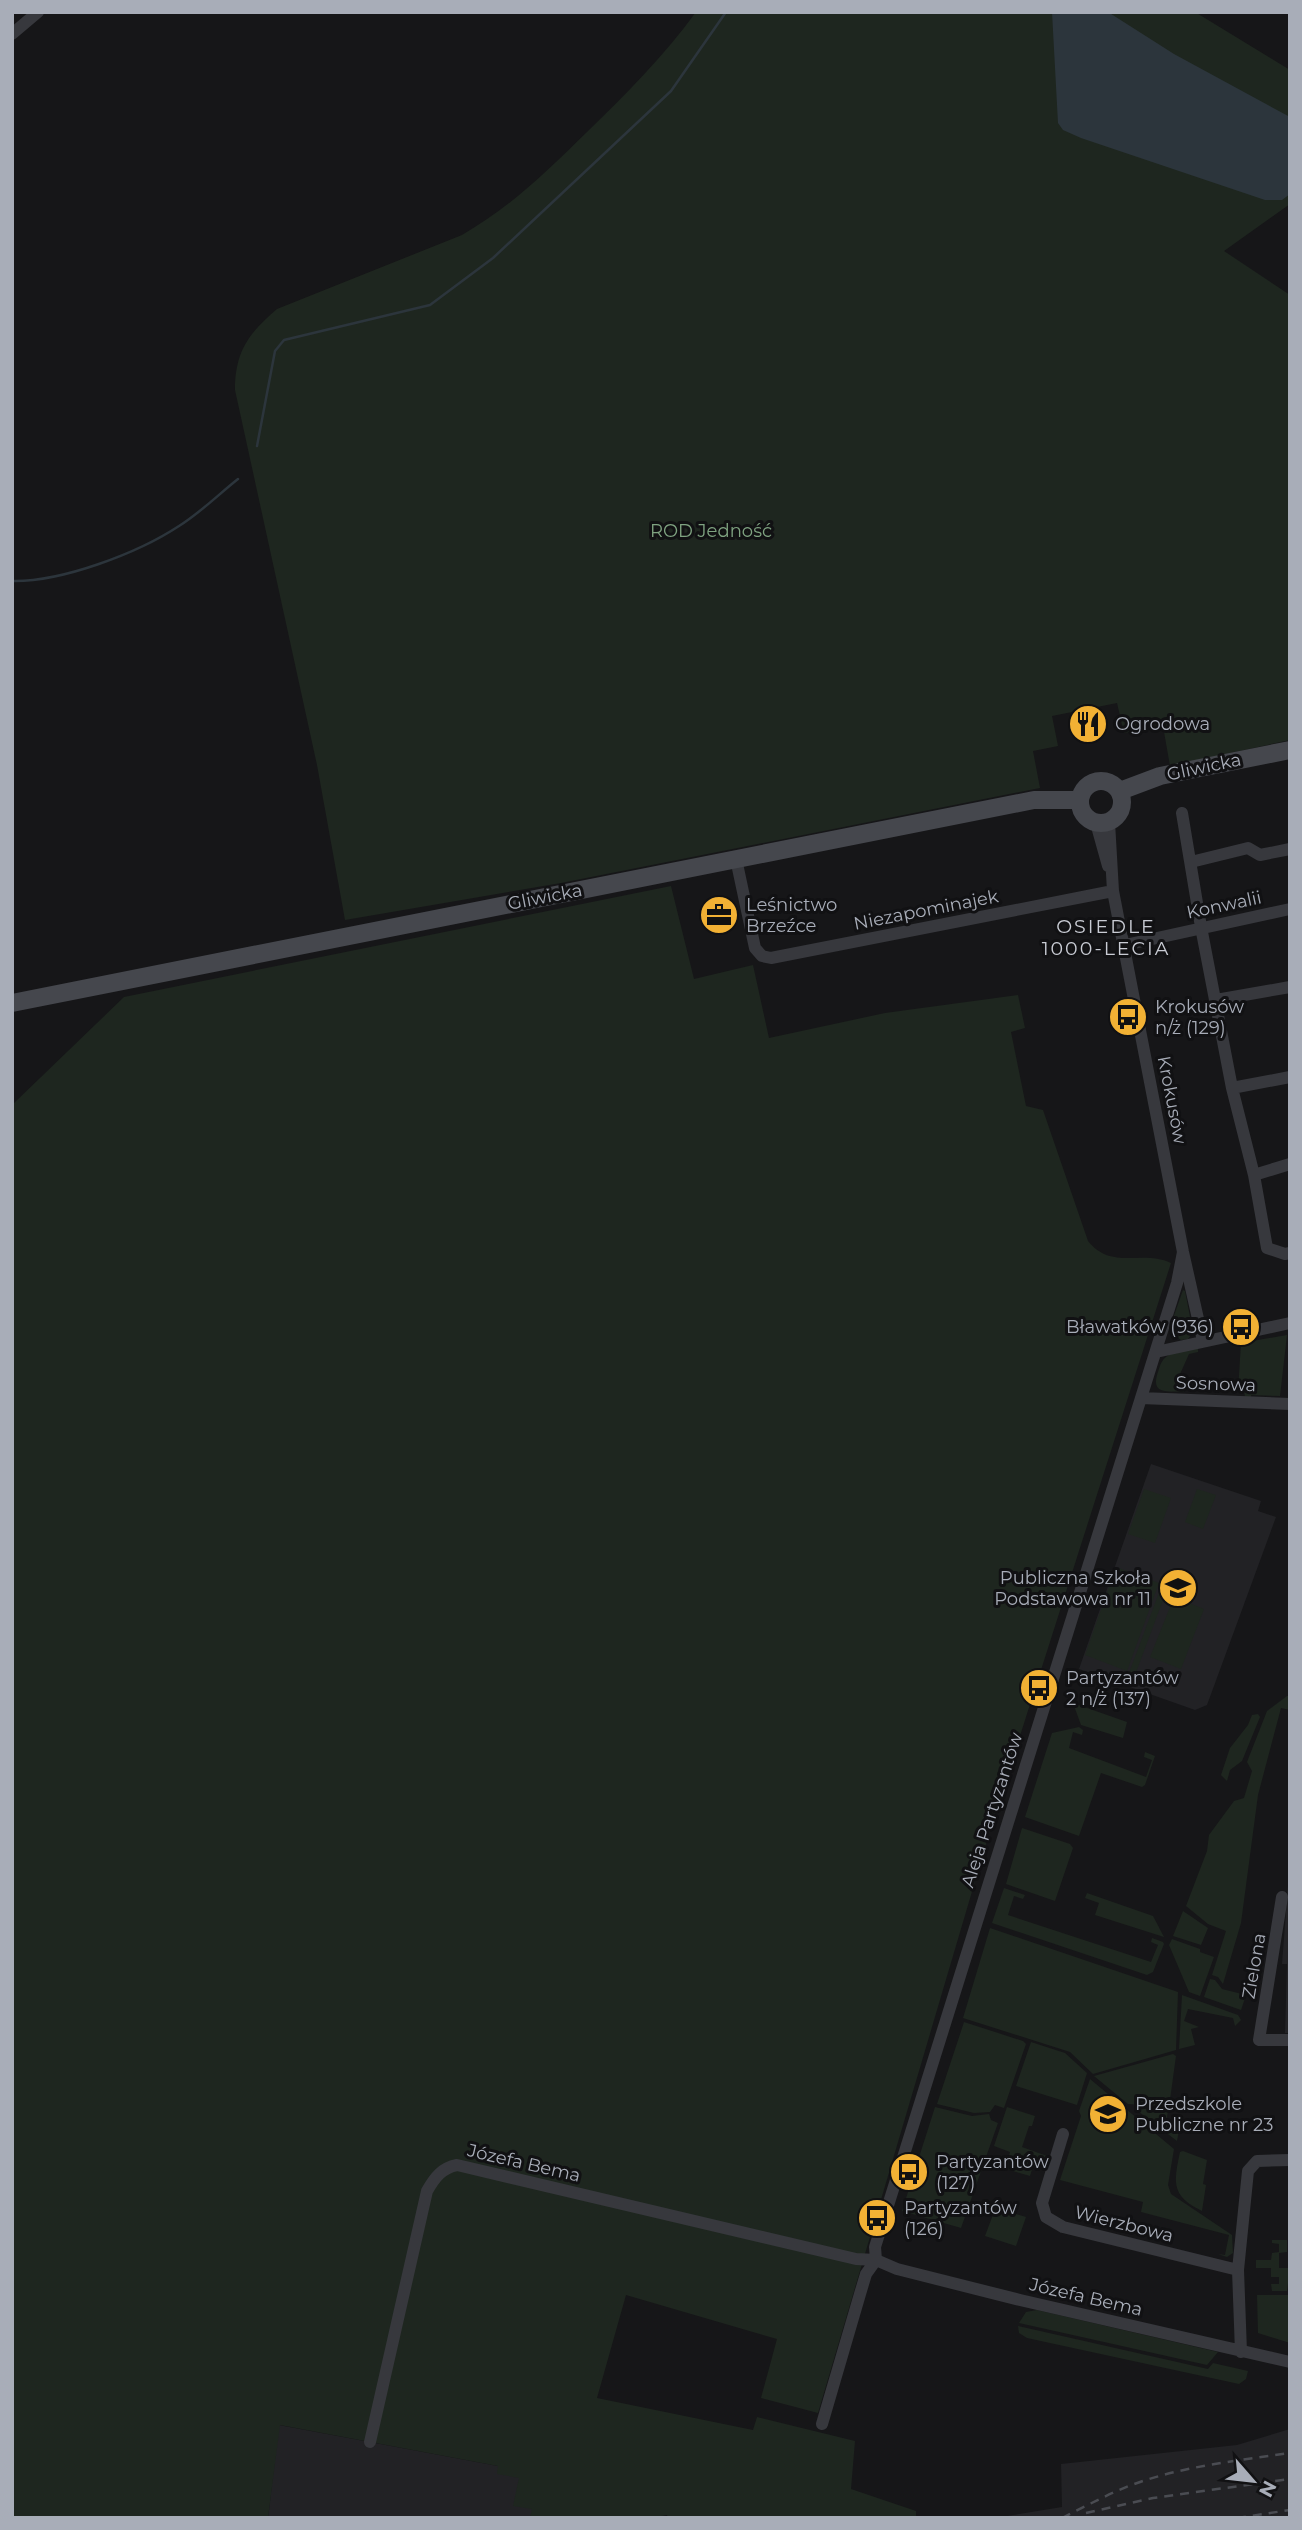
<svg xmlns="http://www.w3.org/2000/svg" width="1302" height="2530" font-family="Montserrat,sans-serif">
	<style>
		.built { fill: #222225 }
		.green { fill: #1e261f }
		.water { fill: #2c353c }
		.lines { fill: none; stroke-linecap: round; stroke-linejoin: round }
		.stream { stroke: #2c353c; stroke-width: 2.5 }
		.street { stroke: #37383d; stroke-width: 12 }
		.secondary { stroke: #45474d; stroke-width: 18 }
		.rail { stroke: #4a4c52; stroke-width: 2.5; stroke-dasharray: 9 7; stroke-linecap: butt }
		.labels { text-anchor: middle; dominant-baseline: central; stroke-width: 6; stroke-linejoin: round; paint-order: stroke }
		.park-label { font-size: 18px; fill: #7fa381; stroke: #111113 }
		.poi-label { font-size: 18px; fill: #a8adb8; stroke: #111113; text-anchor: start }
		.street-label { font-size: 18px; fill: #a8adb8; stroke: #111113 }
		.neighbourhood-label { font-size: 19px; letter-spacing: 2px; fill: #c9ccd4; stroke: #111113 }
	</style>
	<rect width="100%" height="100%" fill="#161618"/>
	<path class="built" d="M1151,1464L1261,1501L1258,1511L1276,1517L1207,1705L1195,1710L1079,1669Z
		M1288,1885H1290V2033H1285L1287,1964H1282Z
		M279,2425L540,2474L534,2518H268Z
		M1290,2429V2518H995L1062,2507L1061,2464L1237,2445Z"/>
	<path class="green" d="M696,12H1195L1290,70V204L1224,251L1290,295V740L1170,766L1163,726L1124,733L1117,703L1052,716L1058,746L1033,751L1040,788L561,883L345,920L317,765L235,390C235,351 249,333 277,309L462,235C512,206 546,172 587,132C626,94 664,56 696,12Z
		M671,886L694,979L753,965L769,1038L885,1013L1018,995L1025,1028L1011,1032L1026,1106L1043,1110L1088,1241C1112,1271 1142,1249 1171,1263L994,1817L818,2413L761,2398L777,2339L626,2295L597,2398L753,2430L757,2417L855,2441L851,2489L916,2511V2518H668L667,2515L651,2518H530L532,2509L513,2506L519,2478L497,2474L498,2466L280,2425L268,2518H12V1105L124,997Z
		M1183,1290L1185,1291L1193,1332L1188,1339L1181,1340L1170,1332L1171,1324Z
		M1287,1335L1280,1396L1251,1395V1398L1245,1397L1244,1391H1238L1241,1343Z
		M1198,1348V1352L1189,1354L1176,1383L1185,1384L1184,1392C1167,1391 1150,1395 1158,1372C1160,1366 1161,1361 1166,1357C1173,1351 1188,1350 1198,1348Z
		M1144,1489L1171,1498L1155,1543L1128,1534Z
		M1197,1489L1216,1495L1203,1529L1185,1522Z
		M1116,1567L1159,1583L1127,1671L1085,1655Z
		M1166,1574L1172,1576L1135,1675L1129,1673Z
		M1174,1597L1204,1609L1181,1669L1150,1657Z
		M1287,1696H1290V1710L1281,1708L1258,1795L1241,1923L1223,1984L1218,1977L1212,1975L1226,1931L1208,1924L1186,1906L1207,1851L1209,1835L1234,1801L1244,1798L1252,1771L1247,1762L1267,1711Z
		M1073,1703L1127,1722L1123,1738L1081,1725Z
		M1258,1714L1260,1717L1242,1761L1230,1770L1227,1781L1221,1775L1230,1748L1248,1725L1252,1715Z
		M1079,1727L1083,1730L1082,1735L1073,1732L1069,1748L1146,1777L1152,1760L1144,1757L1145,1752L1155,1756L1145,1785L1142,1787L1101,1773L1079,1836L1025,1817L1052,1733Z
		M1022,1828L1070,1844L1073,1848L1055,1901L1006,1884Z
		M1004,1888L1025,1895L1023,1899L1014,1896L1008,1915L1151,1962L1158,1945L1151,1942L1152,1938L1163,1942L1164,1944L1153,1972L1147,1975L992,1923Z
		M1087,1893L1153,1916L1164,1937L1095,1915L1099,1903L1085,1898Z
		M1183,1911L1208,1928L1201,1945L1173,1936Z
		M990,1928L1178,1992L1176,2050L1093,2074L1070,2052L963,2018Z
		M1172,1939L1200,1949V1952L1214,1957L1200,1996L1189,1992L1169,1945Z
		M1210,1979L1215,1980L1222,1989L1242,1994L1245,1998L1241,2010L1204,1997Z
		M1182,1995L1238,2015L1241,2020L1235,2026L1233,2018L1188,2009L1184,2021L1199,2027L1191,2029L1195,2045L1179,2049Z
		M964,2022L1023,2041L1026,2044L1004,2108L995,2105L990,2112L974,2113L937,2104Z
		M1031,2042L1065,2053L1087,2073L1077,2105L1016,2086Z
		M1173,2054L1176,2056L1169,2107L1128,2104L1094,2076Z
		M1090,2079L1174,2149L1168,2185L1171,2194L1232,2235L1233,2253L1227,2257L1218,2254L1225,2255L1229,2235L1141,2212L1143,2202L1060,2180L1081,2116L1079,2111Z
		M935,2107L972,2116L989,2114L991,2120L998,2123L961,2228L902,2211Z
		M1007,2107L1035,2116L1032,2126H1029L1022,2147L1050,2157L1048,2164L1039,2161L1034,2163L1030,2176L1006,2169L1010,2152L994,2146Z
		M1134,2108L1168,2111L1166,2123L1180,2125L1177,2141Z
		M1183,2151L1207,2160L1203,2184L1206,2185L1202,2211C1170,2196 1174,2181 1180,2152Z
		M1003,2210L1026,2217L1016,2246L985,2236L994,2212Z
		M1272,2240H1287V2252L1279,2253V2268H1290L1287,2291H1272L1271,2284H1279V2277H1271V2268H1256V2260H1271L1272,2253L1279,2252V2244L1272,2243Z
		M1257,2295H1290V2343L1258,2333Z
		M1037,2310L1218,2352L1207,2365L1019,2323L1026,2312Z
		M1018,2326L1208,2369L1213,2363L1248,2371L1246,2379L1239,2384L1027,2338L1019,2333Z"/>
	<path class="water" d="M1052,12H1108L1174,54L1290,117V194L1282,200H1265L1081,138L1063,130L1058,123Z"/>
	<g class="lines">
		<path class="stream" d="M257,446L275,351L284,340L430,305L493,258L671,91L726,12
			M12,581C62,582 138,553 179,526C200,513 219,494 238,479"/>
		<path class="street" d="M12,34L38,12
			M1182,813L1201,927L1232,1088L1254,1175L1267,1248L1285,1254L1290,1253
			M1109,822L1113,891L1183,1252L1203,1341
			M1096,823L1108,866
			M736,859L755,948L762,956L771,958L1113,891
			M1191,862L1248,848L1260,855L1290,849
			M1125,945L1290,909
			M1216,1000L1290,987
			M1232,1088L1290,1077
			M1254,1175L1290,1164
			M1156,1352L1290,1323
			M1141,1398L1290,1404
			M1282,1897L1259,2040H1290
			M1063,2134L1042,2203L1046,2217L1063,2227L1238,2270
			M876,2260L875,2247L1177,1283L1183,1252
			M1241,2352L1238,2270L1248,2171L1257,2161L1290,2160
			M822,2424L860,2294L866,2274L876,2260
			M370,2442L427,2191C435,2177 442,2168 457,2165L856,2259L876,2260L897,2269L1020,2300L1290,2362"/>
		<path class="secondary" d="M1080 802a21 21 0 1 1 42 0a21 21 0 1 1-42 0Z
			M1120,791L1160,776L1290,750
			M12,1003L1034,800H1080"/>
		<path class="rail" d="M1086,2513L1153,2498L1290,2479
			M1062,2518C1090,2504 1117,2489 1146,2480C1193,2465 1242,2460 1290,2453
			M1237,2518L1290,2510"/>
	</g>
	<defs>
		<symbol id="restaurant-disc" viewBox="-11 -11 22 22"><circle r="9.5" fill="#f2b134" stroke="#111113"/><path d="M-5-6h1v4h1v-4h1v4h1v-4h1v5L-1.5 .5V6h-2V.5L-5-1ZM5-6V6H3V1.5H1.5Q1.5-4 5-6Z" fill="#111"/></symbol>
		<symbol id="office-disc" viewBox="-11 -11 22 22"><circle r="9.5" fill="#f2b134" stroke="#111113"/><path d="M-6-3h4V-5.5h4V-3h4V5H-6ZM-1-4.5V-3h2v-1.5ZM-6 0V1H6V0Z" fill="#111"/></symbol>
		<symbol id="bus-disc" viewBox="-11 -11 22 22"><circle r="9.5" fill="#f2b134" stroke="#111113"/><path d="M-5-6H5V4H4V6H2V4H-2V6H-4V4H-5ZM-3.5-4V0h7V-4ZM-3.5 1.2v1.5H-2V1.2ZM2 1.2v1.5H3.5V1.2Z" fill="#111"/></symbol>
		<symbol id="school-disc" viewBox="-11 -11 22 22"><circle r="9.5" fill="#f2b134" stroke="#111113"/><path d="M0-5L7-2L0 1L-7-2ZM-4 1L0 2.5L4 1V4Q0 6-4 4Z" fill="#111"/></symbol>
	</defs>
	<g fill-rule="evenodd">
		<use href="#restaurant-disc" x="1066" y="702" width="44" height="44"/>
		<use href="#office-disc" x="697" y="893" width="44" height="44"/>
		<use href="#bus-disc" x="1106" y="995" width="44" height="44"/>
		<use href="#bus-disc" x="1219" y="1305" width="44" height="44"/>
		<use href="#school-disc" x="1156" y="1566" width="44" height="44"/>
		<use href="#bus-disc" x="1017" y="1666" width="44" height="44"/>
		<use href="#school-disc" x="1086" y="2092" width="44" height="44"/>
		<use href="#bus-disc" x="887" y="2150" width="44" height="44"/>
		<use href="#bus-disc" x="855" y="2196" width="44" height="44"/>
	</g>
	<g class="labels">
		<g class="park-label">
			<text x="711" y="531">ROD Jedność</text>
		</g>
		<g class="poi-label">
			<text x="1115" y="724">Ogrodowa</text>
			<text x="746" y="905">Leśnictwo<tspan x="746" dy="21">Brzeźce</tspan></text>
			<text x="1155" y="1007">Krokusów<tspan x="1155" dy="21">n/ż (129)</tspan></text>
			<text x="1214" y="1327" text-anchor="end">Bławatków (936)</text>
			<text x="1151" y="1578" text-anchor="end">Publiczna Szkoła<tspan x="1151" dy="21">Podstawowa nr 11</tspan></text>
			<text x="1066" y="1678">Partyzantów<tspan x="1066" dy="21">2 n/ż (137)</tspan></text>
			<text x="1135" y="2104">Przedszkole<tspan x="1135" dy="21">Publiczne nr 23</tspan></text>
			<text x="936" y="2162">Partyzantów<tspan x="936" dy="21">(127)</tspan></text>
			<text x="904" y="2208">Partyzantów<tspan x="904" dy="21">(126)</tspan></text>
		</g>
		<g class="street-label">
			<text transform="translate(1204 767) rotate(-12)">Gliwicka</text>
			<text transform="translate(545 897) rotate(-11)">Gliwicka</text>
			<text transform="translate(1224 905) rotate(-12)">Konwalii</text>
			<text transform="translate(926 910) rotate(-11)">Niezapominajek</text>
			<text transform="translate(1172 1100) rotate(79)">Krokusów</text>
			<text transform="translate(1216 1384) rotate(2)">Sosnowa</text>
			<text transform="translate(992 1810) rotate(-72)">Aleja Partyzantów</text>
			<text transform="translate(1254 1966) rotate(-80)">Zielona</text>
			<text transform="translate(524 2163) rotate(13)">Józefa Bema</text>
			<text transform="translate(1124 2224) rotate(14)">Wierzbowa</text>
			<text transform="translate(1086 2297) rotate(13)">Józefa Bema</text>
		</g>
		<g class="neighbourhood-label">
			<text x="1106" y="926">OSIEDLE<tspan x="1106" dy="22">1000-LECIA</tspan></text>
		</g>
	</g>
	<rect width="1302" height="2530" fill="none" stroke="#a8adb8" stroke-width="28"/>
	<g transform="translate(1253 2481) rotate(118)" stroke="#111113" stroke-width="5" paint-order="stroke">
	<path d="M0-5L12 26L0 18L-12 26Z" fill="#a8adb8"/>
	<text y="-10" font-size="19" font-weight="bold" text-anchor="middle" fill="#a8adb8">N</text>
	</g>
</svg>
